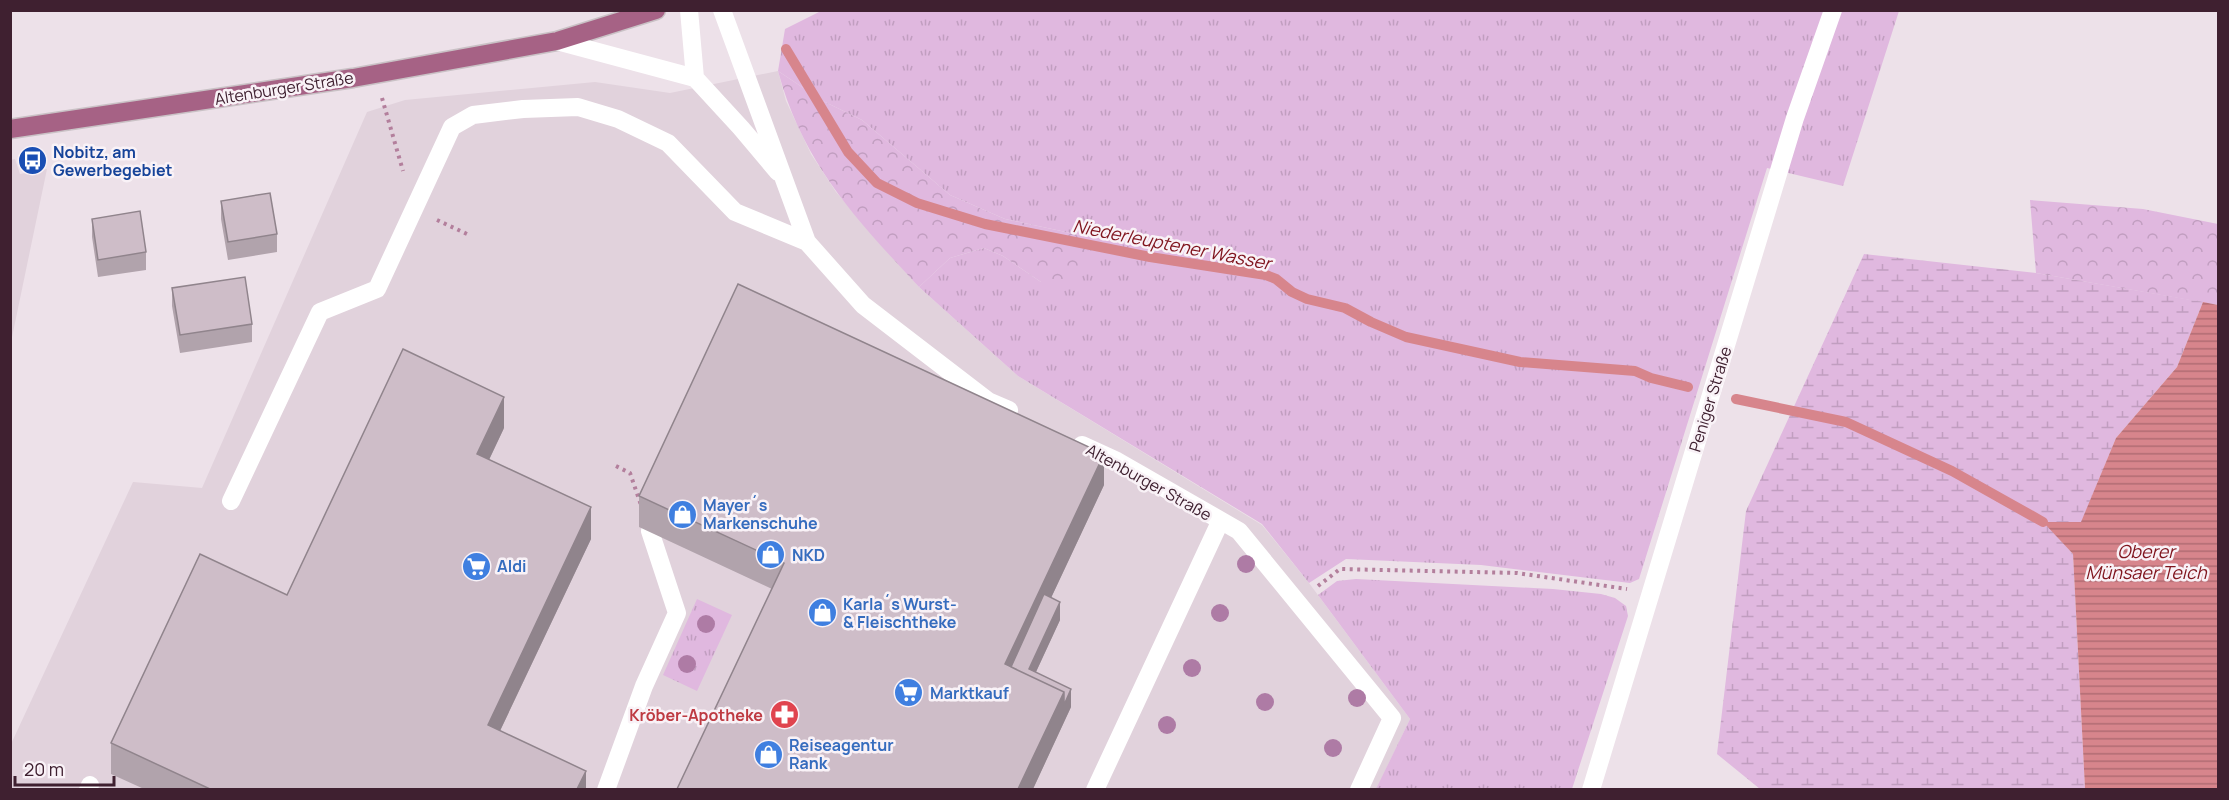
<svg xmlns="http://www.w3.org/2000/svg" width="2229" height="800" font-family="Manrope,sans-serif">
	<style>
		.built { fill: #e1d2dc }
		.grass { fill: url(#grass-tufts) }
		.forest { fill: url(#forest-crowns) }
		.wetland { fill: url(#wetland-marsh) }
		.water { fill: url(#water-rules) }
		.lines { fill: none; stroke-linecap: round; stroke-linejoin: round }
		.stream { stroke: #d7858c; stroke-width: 10 }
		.major-casing { stroke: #c9c1c5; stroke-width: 21 }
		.path { stroke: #b37f9c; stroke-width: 4; stroke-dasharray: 3 4.5; stroke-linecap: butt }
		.minor { stroke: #fff; stroke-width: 18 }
		.major { stroke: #a66285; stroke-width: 18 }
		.tree { fill: #ae7ba5 }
		.wall { fill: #b1a3ac }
		.shaded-wall { fill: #90848c }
		.building { fill: #cebdc8; stroke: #90848c; stroke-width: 1.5 }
		.labels { text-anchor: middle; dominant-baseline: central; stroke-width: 5; stroke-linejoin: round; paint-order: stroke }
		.street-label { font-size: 16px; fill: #3f2030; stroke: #f9f2f7 }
		.transit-label { font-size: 16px; font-weight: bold; fill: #164399; stroke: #f9f2f7; text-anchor: start }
		.shop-label { font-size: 16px; font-weight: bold; fill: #366cbe; stroke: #f9f2f7; text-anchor: start }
		.health-label { font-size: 16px; font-weight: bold; fill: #be3a42; stroke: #f9f2f7; text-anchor: end }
		.water-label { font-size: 18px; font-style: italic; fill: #80151e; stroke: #f9f2f7 }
	</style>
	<defs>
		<pattern id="grass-tufts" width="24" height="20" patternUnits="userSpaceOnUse" patternTransform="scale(1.5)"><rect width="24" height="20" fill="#e0b8df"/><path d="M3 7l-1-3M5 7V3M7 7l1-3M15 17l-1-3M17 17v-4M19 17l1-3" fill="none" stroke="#c19ec0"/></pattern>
		<pattern id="forest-crowns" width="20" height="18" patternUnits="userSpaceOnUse" patternTransform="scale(1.5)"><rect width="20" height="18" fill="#e0b8df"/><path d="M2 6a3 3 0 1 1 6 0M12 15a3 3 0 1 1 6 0" fill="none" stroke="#c19ec0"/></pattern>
		<pattern id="wetland-marsh" width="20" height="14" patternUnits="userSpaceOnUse" patternTransform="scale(1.5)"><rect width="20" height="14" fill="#e0b8df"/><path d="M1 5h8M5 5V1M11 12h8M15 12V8" fill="none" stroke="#c19ec0"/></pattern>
		<pattern id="water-rules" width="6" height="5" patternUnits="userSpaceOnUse" patternTransform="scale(1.5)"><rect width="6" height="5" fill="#d7858c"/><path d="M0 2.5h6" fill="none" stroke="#b06c73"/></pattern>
	</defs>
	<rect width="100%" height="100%" fill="#ede1e9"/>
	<path class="built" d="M778,71L786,101L811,154L836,192L919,287L1018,376L1262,525L1309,583L1410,719L1376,790H11V744L133,482L202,488L367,112L405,100L595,82L670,93Z
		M15,159L20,174L47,169L11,342L10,160Z"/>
	<path class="grass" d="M821,11H1899L1843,186L1767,168L1639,579L1630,583L1481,565L1346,559L1309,583L1262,524L1018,376L919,287L950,258L984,248L1003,256L1041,282L1089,237L1005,219L950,195L862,120L823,101L778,71L785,29Z
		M1356,579L1553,589L1601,594L1615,598L1626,606L1628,616L1572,789H1376L1410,719L1318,595L1337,581Z
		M697,599L732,615L697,691L663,675Z"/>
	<path class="forest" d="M778,71L823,101L862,120L950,195L1005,219L1089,237L1087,259L1068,281L1041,282L1003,256L984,248L950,258L919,287C856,219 803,164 778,71Z
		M2030,200L2143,209L2218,224V305L2036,273Z"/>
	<path class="wetland" d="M1864,254L2036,273L2203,302L2177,367L2116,438L2081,523L2044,522L2073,554L2085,789H1760L1717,754L1746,511Z"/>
	<path class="water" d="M2203,302L2218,305V789H2085L2073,554L2043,522H2081L2116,438L2177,367Z"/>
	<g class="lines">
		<path class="stream" d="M786,49L848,152L877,183L917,203L985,224L1150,257L1266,275L1276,279L1292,292L1307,299L1345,308L1371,322L1406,337L1520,362L1635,371L1651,378L1688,387
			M1736,399L1846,422L1952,471L2043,522"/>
		<defs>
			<path id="major" d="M10,129L353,78L557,41L656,10"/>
		</defs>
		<use href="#major" class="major-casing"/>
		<path class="path" d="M382,98L403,171
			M437,220L467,234
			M616,466L630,473L641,505
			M1318,586L1340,569L1517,573L1627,589"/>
		<path class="minor" d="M689,10L695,78L741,128L778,172
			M722,10L807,242L863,305L988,401L1009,410
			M557,41L695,78
			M1082,445L1117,461L1239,531L1392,718L1359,790
			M231,501L320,312L377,289L452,127L473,115L523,109L578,107L618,119L668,143L735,212L807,242
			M88,790L90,785
			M606,790L644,686L677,613L650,531
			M1095,790L1220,522
			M1591,790L1795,118L1833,10"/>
		<use href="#major" class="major"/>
	</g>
	<g class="tree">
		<circle cx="1246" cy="564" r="9"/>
		<circle cx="1220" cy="613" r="9"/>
		<circle cx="706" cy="624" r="9"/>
		<circle cx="687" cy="664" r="9"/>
		<circle cx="1192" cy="668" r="9"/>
		<circle cx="1357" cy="698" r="9"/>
		<circle cx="1265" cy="702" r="9"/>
		<circle cx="1167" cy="725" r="9"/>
		<circle cx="1333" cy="748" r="9"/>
	</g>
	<path class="wall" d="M221,201L277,234V252L228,260L221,219Z
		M92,219L146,252V270L98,277L92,237Z
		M172,288L252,324V342L180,353L172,306Z
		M504,428L489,460L591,539L500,731L586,789H144L111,774V743L287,595Z
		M1104,485L1051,598L1060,620L1036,672L1071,707L1033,789L772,589L639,527V496Z"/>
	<path class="shaded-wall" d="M504,397V428L477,485V454Z
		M1104,454V485L1012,681L1005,664Z
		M591,507V539L488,756V725Z
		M1060,602V620L1029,687V669Z
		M1071,689V707L1033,789H1018L1064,692Z
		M586,771V789H577Z"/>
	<path class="building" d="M270,193L277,234L228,242L221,201Z
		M140,211L146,252L98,260L92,219Z
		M245,277L252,324L180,335L172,288Z
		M738,284L1104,454L1005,664L1064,692L1018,789H677L784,563L639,496Z
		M403,349L504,397L477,454L591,507L488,725L586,771L577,789H210L111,743L200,554L287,595Z
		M1044,594L1060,602L1029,669L1071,689L1064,705V692L1011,667Z"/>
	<defs>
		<symbol id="bus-disc" viewBox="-11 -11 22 22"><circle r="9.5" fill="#1a4fb4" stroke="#f9f2f7"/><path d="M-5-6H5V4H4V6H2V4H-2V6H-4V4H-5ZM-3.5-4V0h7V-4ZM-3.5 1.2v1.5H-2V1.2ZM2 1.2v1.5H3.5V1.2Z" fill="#fff"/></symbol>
		<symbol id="shop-disc" viewBox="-11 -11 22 22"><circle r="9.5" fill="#3f7fe0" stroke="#f9f2f7"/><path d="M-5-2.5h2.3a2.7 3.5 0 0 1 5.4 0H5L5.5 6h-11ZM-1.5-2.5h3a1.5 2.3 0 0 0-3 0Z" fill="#fff"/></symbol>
		<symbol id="supermarket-disc" viewBox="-11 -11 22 22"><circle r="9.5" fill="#3f7fe0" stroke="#f9f2f7"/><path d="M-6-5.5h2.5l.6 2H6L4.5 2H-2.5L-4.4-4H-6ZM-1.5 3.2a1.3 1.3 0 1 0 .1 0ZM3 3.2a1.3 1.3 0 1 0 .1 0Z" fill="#fff"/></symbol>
		<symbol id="pharmacy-disc" viewBox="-11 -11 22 22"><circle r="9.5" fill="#e0444e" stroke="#f9f2f7"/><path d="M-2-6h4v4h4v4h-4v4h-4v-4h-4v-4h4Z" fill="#fff"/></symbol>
	</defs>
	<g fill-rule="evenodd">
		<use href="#bus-disc" x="16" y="144" width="33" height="33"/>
		<use href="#shop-disc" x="666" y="498" width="33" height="33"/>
		<use href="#shop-disc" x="754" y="538" width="33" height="33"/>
		<use href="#supermarket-disc" x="460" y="550" width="33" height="33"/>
		<use href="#shop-disc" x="806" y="596" width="33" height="33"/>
		<use href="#supermarket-disc" x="892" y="676" width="33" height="33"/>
		<use href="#pharmacy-disc" x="768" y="698" width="33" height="33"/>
		<use href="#shop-disc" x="752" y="738" width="33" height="33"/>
	</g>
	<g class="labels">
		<g class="street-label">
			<text transform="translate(284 88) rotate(-9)">Altenburger Straße</text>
			<text transform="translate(1710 399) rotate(-73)">Peniger Straße</text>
			<text transform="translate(1149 482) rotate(29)">Altenburger Straße</text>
		</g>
		<g class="transit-label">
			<text x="53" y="152">Nobitz, am<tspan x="53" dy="18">Gewerbegebiet</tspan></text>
		</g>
		<g class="shop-label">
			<text x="703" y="505">Mayer´s<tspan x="703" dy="18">Markenschuhe</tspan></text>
			<text x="792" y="555">NKD</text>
			<text x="497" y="566">Aldi</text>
			<text x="843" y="604">Karla´s Wurst-<tspan x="843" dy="18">&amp; Fleischtheke</tspan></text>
			<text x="930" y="693">Marktkauf</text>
			<text x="789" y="745">Reiseagentur<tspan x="789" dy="18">Rank</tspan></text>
		</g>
		<g class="health-label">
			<text x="763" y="715">Kröber-Apotheke</text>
		</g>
		<g class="water-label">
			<text transform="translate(1172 244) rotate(11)">Niederleuptener Wasser</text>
			<text x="2146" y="551">Oberer<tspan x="2146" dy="21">Münsaer Teich</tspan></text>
		</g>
	</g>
	<rect width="2229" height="800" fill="none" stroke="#3f2030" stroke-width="24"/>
	<path d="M15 776v9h99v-9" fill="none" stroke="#3f2030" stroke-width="3"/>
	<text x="24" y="776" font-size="18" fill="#3f2030" stroke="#f9f2f7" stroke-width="4.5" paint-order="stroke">20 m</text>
</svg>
